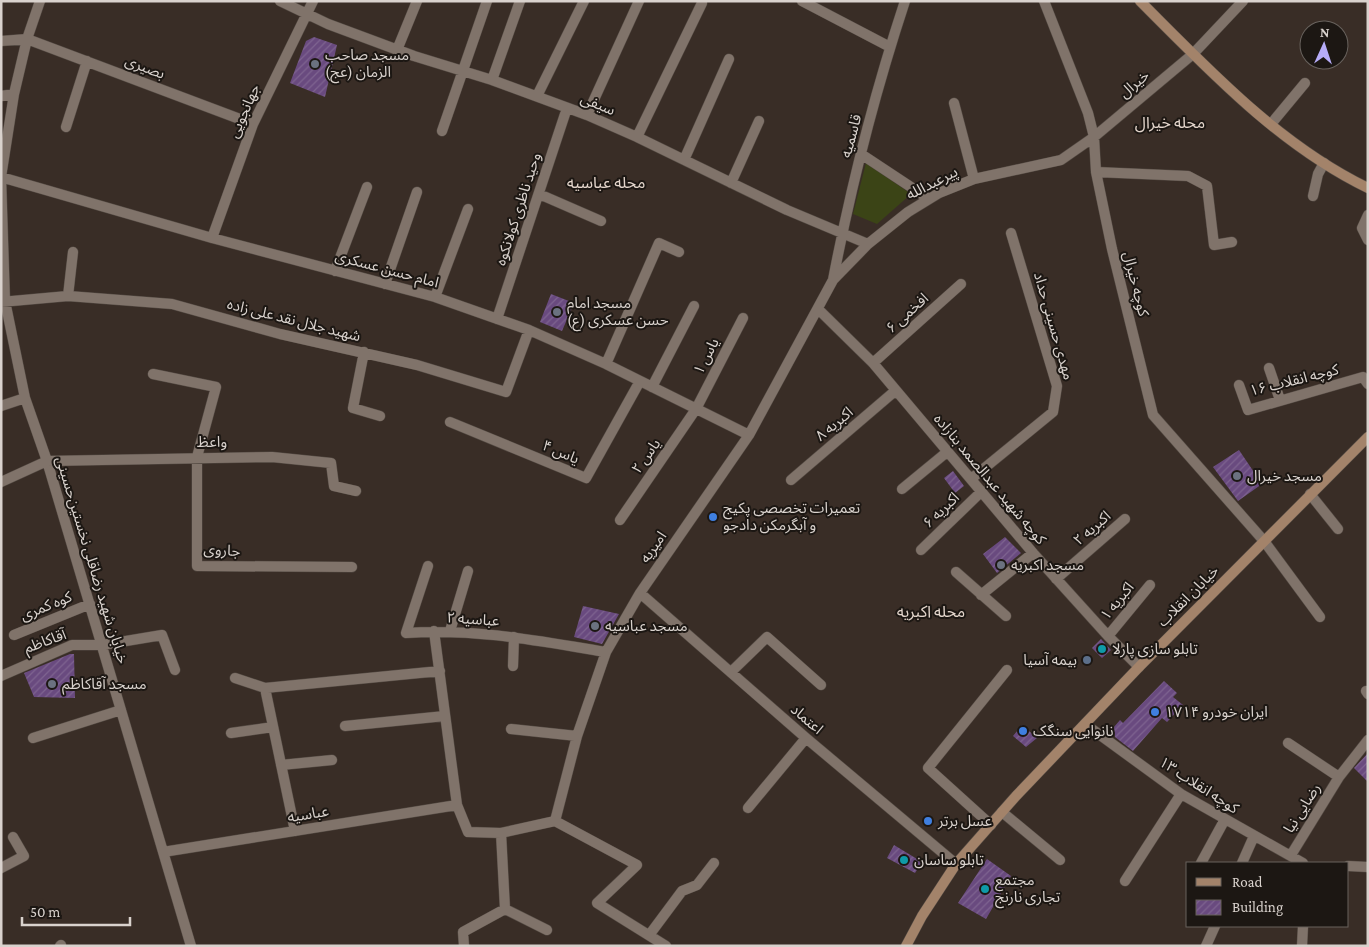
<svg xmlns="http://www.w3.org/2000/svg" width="1369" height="947" font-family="'Crimson Pro','Noto Sans Arabic',serif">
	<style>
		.green { fill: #3b4416 }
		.building { fill: url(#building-hatch) }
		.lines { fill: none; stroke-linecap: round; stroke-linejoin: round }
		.street-casing { stroke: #544b44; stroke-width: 11 }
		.secondary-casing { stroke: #544b44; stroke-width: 11 }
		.street { stroke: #80736a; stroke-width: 10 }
		.secondary { stroke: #a3836a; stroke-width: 10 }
		.worship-dot { fill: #6b7280; stroke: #1c1713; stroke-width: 2 }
		.shop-dot { fill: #3f7fe0; stroke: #1c1713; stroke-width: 2 }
		.culture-dot { fill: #0f9aa8; stroke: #1c1713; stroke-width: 2 }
		.service-dot { fill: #5c6f8a; stroke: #1c1713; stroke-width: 2 }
		.labels { text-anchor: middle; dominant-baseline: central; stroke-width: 4; stroke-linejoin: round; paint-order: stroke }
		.poi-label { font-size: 15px; fill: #d9d2cd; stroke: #1c1713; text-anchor: start }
		.street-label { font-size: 15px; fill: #d9d2cd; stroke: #1c1713 }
		.neighbourhood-label { font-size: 16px; fill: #e3d5cb; stroke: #1c1713 }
	</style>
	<defs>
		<pattern id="building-hatch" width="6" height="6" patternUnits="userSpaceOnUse" patternTransform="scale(1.25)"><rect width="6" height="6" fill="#694a7f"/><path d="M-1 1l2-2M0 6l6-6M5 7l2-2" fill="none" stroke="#7e6390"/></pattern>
	</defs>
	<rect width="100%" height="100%" fill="#392d26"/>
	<path class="green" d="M866,163L911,194L877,224L853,214Z"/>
	<path class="building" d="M314,37L337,45L325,97L290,83L306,41Z
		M551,294L574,303L562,331L540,322Z
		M1239,450L1262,484L1238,501L1213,467Z
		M953,471L964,486L955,493L944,478Z
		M1005,537L1021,553L997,573L983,554Z
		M583,606L619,614L602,644L574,637Z
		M1101,639L1111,650L1102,658L1092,648Z
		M70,654H74L75,698L34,697L24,673Z
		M1164,681L1177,693L1173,697L1183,705L1167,722L1162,718L1133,751L1115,737L1114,727L1120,720L1123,723Z
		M1022,725L1037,738L1026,747L1013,736Z
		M1368,753V782L1354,768Z
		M894,845L922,862L915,873L887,858Z
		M987,859L1011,876L986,919L958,903Z"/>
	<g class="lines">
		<defs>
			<path id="street" d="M40,1L27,39L14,94L1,177L5,301L25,398L47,461L191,946
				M280,1L328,24L414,56L492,80L587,115L637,137L787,210L868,244
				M802,1L890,47
				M1044,1L1088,113L1094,137L1096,172L1112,249L1153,415L1264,541L1320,617
				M1,41L27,39L253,124
				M397,50L417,1
				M492,80L520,1
				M1,96L14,94
				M537,96L584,1
				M954,103L974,179
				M587,115L639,1
				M1271,124L1305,83
				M66,127L87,61
				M442,131L487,1
				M637,137L702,3
				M861,154L929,199
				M684,160L729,59
				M1096,172L1188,176L1207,186L1214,245L1232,242
				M1,177L212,238L435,297L529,330L606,364L749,435
				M731,183L759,121
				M539,194L601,221
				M1313,196L1318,174L1324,163
				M1368,215L1362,228L1368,240
				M212,238L253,124L313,1
				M335,271L367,187
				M833,280C851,186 875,92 905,1
				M385,284L417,192
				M68,296L73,252
				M435,297L468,209
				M1,302L68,296L172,304L280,334L417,365L506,392L529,330
				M818,309L873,363L1033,553L1108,636L1139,667
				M497,319L567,108
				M364,352L353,408L380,416
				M873,363L961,284
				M606,364L659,243L679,252
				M1269,368L1280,400
				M153,374L216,387L197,457V566L352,567
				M1239,385L1248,410L1363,377L1368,384
				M652,387L694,306
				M1,406L25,398
				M450,422L586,478L640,381
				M971,479L1053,412L1057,386L1011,233
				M791,480L895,391
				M1,482L47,461L272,457L331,463L334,486L356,491
				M902,489L947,452
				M1310,494L1338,529
				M620,520L696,409L743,318
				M921,550L982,491
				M428,566L406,633C474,628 540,641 606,652
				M956,572L1006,616
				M1056,579L1125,519
				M640,593L806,738L956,864
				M981,595L1033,553
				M434,631L457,805L468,832L501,833L555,821
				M450,631L468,571
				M14,635L90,604
				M1108,636L1150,585
				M513,666L514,637
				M731,672L767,637L821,685
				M1,676L72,645H102L162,635L175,670
				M235,678L265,688L440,671
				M265,688L295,831
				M1366,691L1368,694
				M1085,724L1181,794L1303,863
				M345,726L445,716
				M511,729L577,736
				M231,733L273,727
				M33,738L121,710
				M1288,743L1339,777
				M281,765L332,760
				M748,808L806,738
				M1002,812L1060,860
				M555,821L577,736L606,652L640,593L749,435L833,280L868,244L908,212L939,193L974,179L1061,160L1094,137L1193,54L1243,1
				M555,821L637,865L597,903L666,946
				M991,825L928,768L1007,670
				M501,833L505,909
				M163,852L457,805
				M1291,855L1339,777L1368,740
				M1201,863L1224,821
				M1242,863L1254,836
				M1348,866L1368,867
				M1,868L24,856L13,837
				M1125,881L1181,794
				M650,934L682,891L697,885L714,863
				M60,946L61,945
				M464,946L463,932L505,909L547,930
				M1206,946L1215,926
				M1302,946L1303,926"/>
			<path id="secondary" d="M1140,1C1209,70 1279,145 1368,188
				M906,946L922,916L956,864L1016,796L1139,667L1368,437"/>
		</defs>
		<use href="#street" class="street-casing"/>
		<use href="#secondary" class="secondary-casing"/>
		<use href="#street" class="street"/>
		<use href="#secondary" class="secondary"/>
	</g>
	<g class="worship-dot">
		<circle cx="315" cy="64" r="5"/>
		<circle cx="557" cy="312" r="5"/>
		<circle cx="1237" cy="476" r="5"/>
		<circle cx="1001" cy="565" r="5"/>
		<circle cx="595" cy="626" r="5"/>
		<circle cx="52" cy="684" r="5"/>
	</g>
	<g class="shop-dot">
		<circle cx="713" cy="517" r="5"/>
		<circle cx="1155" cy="712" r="5"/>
		<circle cx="1023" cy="731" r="5"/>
		<circle cx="928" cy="821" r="5"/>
	</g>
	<g class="culture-dot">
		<circle cx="1102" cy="649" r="5"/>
		<circle cx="904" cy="860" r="5"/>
		<circle cx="985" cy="889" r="5"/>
	</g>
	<circle class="service-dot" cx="1087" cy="660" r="5"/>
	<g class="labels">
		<g class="poi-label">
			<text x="325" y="55">مسجد صاحب<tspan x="325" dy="17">الزمان (عج)</tspan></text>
			<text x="567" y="303">مسجد امام<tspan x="567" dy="17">حسن عسکری (ع)</tspan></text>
			<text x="1247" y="476">مسجد خیرال</text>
			<text x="723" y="508">تعمیرات تخصصی پکیج<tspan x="723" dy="17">و آبگرمکن دادجو</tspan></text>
			<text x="1011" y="565">مسجد اکبریه</text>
			<text x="605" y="626">مسجد عباسیه</text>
			<text x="1112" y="649">تابلو سازی پارلا</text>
			<text x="1077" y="660" text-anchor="end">بیمه آسیا</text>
			<text x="62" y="684">مسجد آقاکاظم</text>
			<text x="1165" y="712">ایران خودرو ۱۷۱۴</text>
			<text x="1033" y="731">نانوایی سنگک</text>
			<text x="938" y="821">عسل برتر</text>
			<text x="914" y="860">تابلو ساسان</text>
			<text x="995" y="880">مجتمع<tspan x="995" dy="17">تجاری نارنج</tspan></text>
		</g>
		<g class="street-label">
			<text transform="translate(145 67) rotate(21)">بصیری</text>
			<text transform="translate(1134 84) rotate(-40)">خیرال</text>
			<text transform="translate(598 104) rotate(22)">سیفی</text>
			<text transform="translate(244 111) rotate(-66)">جهانجویی</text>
			<text transform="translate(851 136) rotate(-75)">قاسمیه</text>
			<text transform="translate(932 183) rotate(-27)">پیرعبدالله</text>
			<text transform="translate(518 209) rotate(-72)">وحید ناظری کولانکوه</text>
			<text transform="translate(387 269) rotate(15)">امام حسن عسکری</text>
			<text transform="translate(1136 284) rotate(76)">کوچه خیرال</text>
			<text transform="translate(907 313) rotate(-42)">افخمی ۶</text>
			<text transform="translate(294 320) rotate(14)">شهید جلال نقد علی زاده</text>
			<text transform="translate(1054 326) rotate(74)">مهدی حسینی حداد</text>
			<text transform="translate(706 356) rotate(-63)">یاس ۱</text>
			<text transform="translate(1294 380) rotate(-14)">کوچه انقلاب ۱۶</text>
			<text transform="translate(834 424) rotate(-40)">اکبریه ۸</text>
			<text x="212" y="442">واعظ</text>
			<text transform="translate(561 452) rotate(23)">یاس ۴</text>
			<text transform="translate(646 456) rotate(-55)">یاس ۲</text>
			<text transform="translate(990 479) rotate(50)">کوچه شهید عبدالصمد بنازاده</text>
			<text transform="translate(941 510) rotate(-44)">اکبریه ۶</text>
			<text transform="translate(1092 528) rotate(-41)">اکبریه ۲</text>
			<text transform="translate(653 547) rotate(-55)">امیریه</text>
			<text transform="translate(222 550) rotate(4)">جاروی</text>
			<text transform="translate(92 560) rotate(73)">خیابان شهید رضاقلی نخستین‌حسینی</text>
			<text transform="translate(1188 596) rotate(-45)">خیابان انقلاب</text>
			<text transform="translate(1117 601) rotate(-51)">اکبریه ۱</text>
			<text transform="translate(46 606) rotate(-22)">کوه کمری</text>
			<text transform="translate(473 619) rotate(4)">عباسیه ۲</text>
			<text transform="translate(45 641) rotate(-20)">آقاکاظم</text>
			<text transform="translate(807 719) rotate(41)">اعتماد</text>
			<text transform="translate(1199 785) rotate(33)">کوچه انقلاب ۱۳</text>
			<text transform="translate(1302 808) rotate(-58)">رضایی نیا</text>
			<text transform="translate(308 814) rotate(-9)">عباسیه</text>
		</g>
		<g class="neighbourhood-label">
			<text x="1170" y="122">محله خیرال</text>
			<text x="606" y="182">محله عباسیه</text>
			<text x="931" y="611">محله اکبریه</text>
		</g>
	</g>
	<rect width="1369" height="947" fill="none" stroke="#d9d2cd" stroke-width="5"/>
	<rect x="1186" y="862" width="162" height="65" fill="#1c1713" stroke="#68625d"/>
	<rect x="1196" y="878" width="25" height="8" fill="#a3836a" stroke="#68625d"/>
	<text x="1232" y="887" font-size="15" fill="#d9d2cd">Road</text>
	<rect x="1196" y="900" width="25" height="15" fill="url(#building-hatch)" stroke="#68625d"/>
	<text x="1232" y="912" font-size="15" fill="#d9d2cd">Building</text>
	<g transform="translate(1324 45) rotate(3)"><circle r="24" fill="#1c1713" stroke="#68625d"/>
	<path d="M0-4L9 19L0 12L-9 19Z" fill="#b6acf8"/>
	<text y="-8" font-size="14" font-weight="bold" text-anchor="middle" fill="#d9d2cd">N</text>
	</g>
	<path d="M22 917v8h108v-8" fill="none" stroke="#d9d2cd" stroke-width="2.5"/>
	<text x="30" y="917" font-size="15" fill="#d9d2cd" stroke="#1c1713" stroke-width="4" paint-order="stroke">50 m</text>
</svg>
